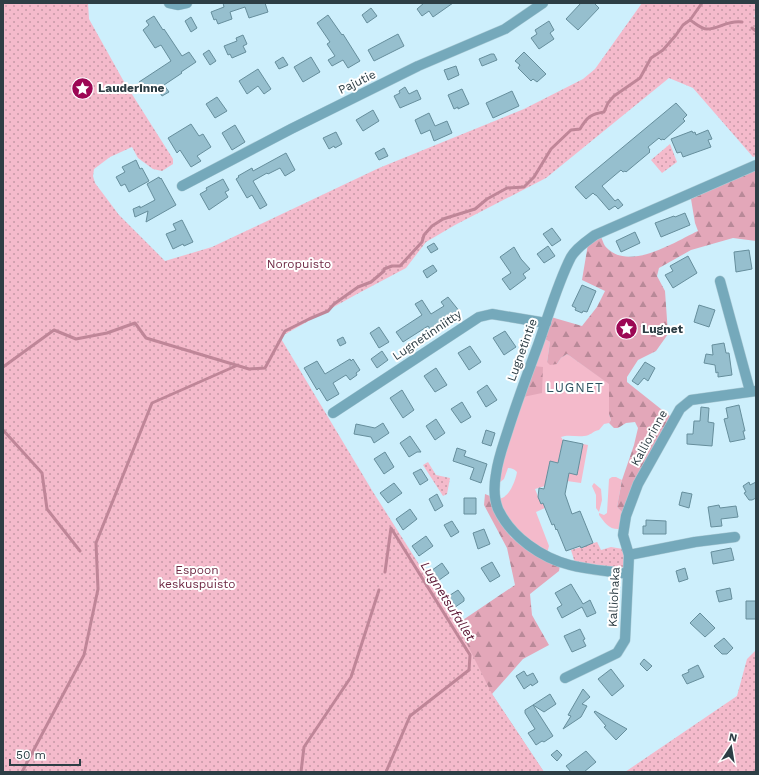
<svg xmlns="http://www.w3.org/2000/svg" width="759" height="775" font-family="'Work Sans',sans-serif">
	<style>
		.green { fill: #f4bacb }
		.forest { fill: url(#forest-firs) }
		.park { fill: url(#park-dots) }
		.lines { fill: none; stroke-linecap: round; stroke-linejoin: round }
		.stream { stroke: #bf8698; stroke-width: 3 }
		.building { fill: #96bfce; stroke: #668e9c }
		.minor-casing { stroke: #adccd7; stroke-width: 11 }
		.minor { stroke: #75a9bb; stroke-width: 10 }
		.labels { text-anchor: middle; dominant-baseline: central; stroke-width: 4; stroke-linejoin: round; paint-order: stroke }
		.street-label { font-size: 12px; fill: #2d3e45; stroke: #fff }
		.poi-label { font-size: 12px; font-weight: bold; fill: #2d3e45; stroke: #fff; text-anchor: start }
		.park-label { font-size: 12px; fill: #6f2944; stroke: #fff }
		.neighbourhood-label { font-size: 13px; letter-spacing: 1px; fill: #2d5461; stroke: #fff }
		.water-label { font-size: 13px; font-style: italic; fill: #591331; stroke: #fff }
	</style>
	<defs>
		<pattern id="forest-firs" width="22" height="20" patternUnits="userSpaceOnUse"><rect width="22" height="20" fill="#e3a7b9"/><path d="M5 1l3.5 6h-7zM16 11l3.5 6h-7z" fill="#b88998"/></pattern>
		<pattern id="park-dots" width="8" height="8" patternUnits="userSpaceOnUse"><rect width="8" height="8" fill="#f4bacb"/><path d="M2 2h.1M6 6h.1" fill="none" stroke="#c699a7" stroke-width="1.8" stroke-linecap="round"/></pattern>
	</defs>
	<rect width="100%" height="100%" fill="#cdeffc"/>
	<path class="green" d="M543,338L550,342L547,362L557,364L561,358L567,354L610,384L609,414L611,420L609,423L604,424L599,430C593,431 590,436 584,436C576,437 568,434 561,437L563,440L558,463L550,461L545,486L535,489L541,504L543,503L545,508L536,512L549,546L547,553L535,546L508,519L499,499C499,499 505,497 505,496C511,492 516,479 517,472C514,469 512,468 508,468L504,479L499,483L501,463Z
		M583,444L588,445L581,483L567,481L569,473L577,474Z
		M612,477H616L622,480L617,507L624,514L620,529C609,530 605,523 599,515V513L604,515L607,513L609,479Z
		M594,483L601,489L602,500L599,512L596,508V495L592,486Z"/>
	<path class="forest" d="M756,169V241L733,238L691,250L659,268L657,276L665,291L668,334L656,351L638,360L627,377V382L671,417L624,514L617,507L622,480L634,445L638,428L635,422L626,423L618,428H614L609,423L611,420L609,414V384L567,354L561,358L557,364L550,365L547,362L550,342L543,338L551,317L582,326L597,307L605,291L582,280L588,244L600,235C602,238 603,243 605,246C628,273 674,242 698,231L695,223L691,199Z
		M533,366L543,367L542,393L523,397Z
		M485,494L490,496L501,522L511,537L535,554L560,565L559,571L530,594L532,615L549,645L523,659L492,694L544,772H391L404,728L457,624L515,585L507,548L484,505Z"/>
	<path class="park" d="M3,3H88L89,19L123,80L173,159V164L162,171L153,169L138,158L132,147L110,157L94,169L93,176L95,183L119,215L165,261L212,247L379,168L524,109L583,79L595,69L642,3H756V14L754,16L756,18V156L753,157L693,88L669,78L546,178L455,225L426,242L406,268L357,294L280,337L373,492L457,624L492,694L544,772H3Z
		M670,144L677,162L662,173L651,160Z
		M428,462L436,475L450,478L447,494L443,496L423,465Z
		M597,542L601,550L611,547L623,549C625,556 627,564 621,569L575,563L571,550Z
		M756,650V772H625L737,696L747,659Z"/>
	<g class="lines">
		<path class="stream" d="M690,20C695,23 701,29 707,29C719,29 727,20 742,22
			M752,28L756,31
			M3,367L54,330L76,339L107,333L135,323L146,338L249,369L265,368L285,331L309,319L328,311L334,304L358,287L371,282L384,271V269L392,266H400L422,242L424,235L432,226L443,219L475,209L487,199L507,188L524,187L534,177L551,149L571,130L580,129C587,117 591,114 604,112L608,103L614,96L640,78L651,58L663,50L676,35L683,25L690,20L702,3
			M3,430L42,473L47,509L80,551
			M385,572L391,528L470,655L469,670L410,716L386,772
			M22,772L84,655L98,589L96,543L152,403L238,365
			M301,772L304,747L351,677L379,590
			M755,772L756,771"/>
	</g>
	<path class="building" d="M223,3H265L268,12L249,18L245,7L230,12L232,19L218,24L216,19L214,20L211,12L224,7Z
		M424,3H453L433,17L429,11L422,16L417,9Z
		M581,3H594L599,8L578,30L566,19Z
		M371,8L377,16L367,23L362,15Z
		M328,15L342,35L343,34L360,61L348,68L343,60L332,66L328,60L335,56L327,44L330,42L317,23Z
		M154,16L163,30L164,29L182,56L189,52L196,62L181,72L182,73L164,85L169,92L162,96L156,86L152,88L150,86L144,89L139,82L171,61L161,45L155,48L143,30L149,25L146,21Z
		M191,17L197,28L191,32L185,21Z
		M549,21L554,30L550,33L554,39L539,49L531,38L537,34L535,30Z
		M398,34L404,46L374,61L368,50Z
		M243,35L247,44L243,46L246,52L232,58L230,54L228,55L224,46L237,41L236,38Z
		M209,50L216,61L210,65L203,54Z
		M524,52L546,74L537,82L533,79L531,81L518,68L520,65L515,61Z
		M491,54H494L497,60L482,66L479,59Z
		M283,57L288,65L279,69L275,62Z
		M311,57L320,72L303,82L294,67Z
		M456,66L459,75L448,80L444,70Z
		M258,69L271,89L264,94L258,86L247,94L239,81Z
		M405,87L409,94L417,90L421,99L400,108L394,96L400,93L399,91Z
		M462,89L469,104L458,109V107L454,109L448,95Z
		M512,91L519,106L493,118L486,103Z
		M217,97L227,111L215,118L206,104Z
		M676,103L687,115L683,119L685,121L664,140L663,139L661,140L659,138L648,147L650,150L649,151L650,152L626,172L625,171L623,172L621,170L602,186L615,201L618,199L623,205L618,209L615,206L609,210L596,195H595L593,193L586,199L575,187Z
		M373,110L379,121L363,131L356,120Z
		M429,113L435,126L447,121L452,133L434,141L430,130L421,134L415,120Z
		M191,124L199,136L203,134L211,147L197,156L201,161L191,167L180,150L177,153L168,138Z
		M235,125L245,142L232,150L222,133Z
		M708,130L712,139L708,140L711,147L683,157L681,152L677,153L671,139L692,131L693,133L695,132L696,135Z
		M336,132L342,144L335,148L334,146L329,149L323,138Z
		M384,148L388,156L379,160L375,153Z
		M286,153L295,170L285,176L280,168L268,174L267,173L253,181L267,205L260,209L252,195L247,198L236,179L239,177L238,176L252,168L253,171Z
		M136,160L140,169L142,168L149,181L129,192L125,184L121,186L116,177L125,172L122,167Z
		M159,177L160,179L161,178L176,205L146,222L148,211L135,217L133,209L140,206V208L155,200L147,184Z
		M223,179L229,190L225,192L228,197L209,210L200,194L207,190L206,188Z
		M685,213L690,225L661,237L655,223L674,216L675,217Z
		M182,220L193,242L184,246L183,244L173,249L166,234L176,230L173,224Z
		M552,228L561,240L552,246L543,234Z
		M635,232L640,243L621,252L616,241Z
		M434,243L438,249L431,253L427,247Z
		M548,246L555,256L544,263L537,254Z
		M514,247L521,259L530,269L523,274L526,278L510,290L502,279L511,273L500,257Z
		M749,250L752,269L736,272L734,252Z
		M688,256L697,273L673,288L665,275L673,271L670,266Z
		M433,265L437,271L427,278L423,271Z
		M582,285L596,291L587,312L583,311L582,313L575,310L576,308L572,306Z
		M448,297L460,312L436,328L435,326L430,329L428,326L403,342L396,332L422,315L415,304L422,300L431,314L444,306L441,302Z
		M699,305L715,310L709,327L694,322Z
		M379,327L389,342L379,348L370,333Z
		M505,331L516,347L504,355L493,338Z
		M343,337L346,343L340,346L337,340Z
		M724,343L726,353H729L732,375L718,377V372L716,373L715,365L704,363L706,354L713,355L712,345Z
		M470,346L481,362L469,370L458,353Z
		M382,351L388,360L377,368L371,359Z
		M350,359L351,361L353,359L360,370L356,373L357,375L350,380L346,375L333,383L339,394L327,401L319,388L317,390L304,368L317,361L325,374Z
		M645,362L655,368L648,381L644,378L638,385L632,381Z
		M436,368L447,385L435,392L424,376Z
		M487,385L497,400L486,407L477,392Z
		M402,390L414,410L403,418L390,398Z
		M462,402L471,417L461,423L451,409Z
		M739,405L745,431H743L745,439L730,442L724,419L728,418L726,408Z
		M701,407L709,408L708,422L714,423L712,446L687,444V434H693L694,421H700Z
		M436,419L445,433L435,440L426,426Z
		M383,423L389,433L374,443L371,437L354,434L356,424L375,428Z
		M486,430L495,433L491,446L482,443Z
		M410,436L421,452H417L409,457L400,443Z
		M563,440L583,444L577,475L569,473L565,494L572,514L580,511L593,543L581,548L580,546L566,551L557,529L556,530L554,524L552,525L543,503L541,504L538,497L539,488L544,489L550,461L558,463Z
		M457,448L466,451L464,456L487,464L481,483L470,479L474,468L453,461Z
		M385,452L394,467L384,474L374,459Z
		M421,469L428,480L420,485L413,473Z
		M749,482L750,485L756,482V498L752,500H749L744,493L746,492L743,486Z
		M394,483L402,493L388,503L380,493Z
		M682,492L692,494L689,508L679,505Z
		M437,494L443,506L435,511L429,499Z
		M464,498H476V514H464Z
		M719,505L720,508L736,506L738,517L721,519L722,526L711,527L708,507Z
		M410,509L417,519L403,530L396,519Z
		M646,520L666,521V534H643V526H646Z
		M452,521L459,532L451,537L444,525Z
		M484,529L490,544L478,549L473,533Z
		M426,536L433,546L419,556L412,546Z
		M731,548L734,560L713,564L711,552Z
		M492,562L500,576L490,582L481,568Z
		M442,563L449,573L435,583L428,573Z
		M685,568L688,579L679,582L676,571Z
		M571,584L583,604L590,600L596,613L587,617L582,607L562,618L557,608L562,605L555,593Z
		M730,588L732,599L719,602L716,591Z
		M458,590L464,598V601L451,610L444,599Z
		M746,601H756V619H746Z
		M700,613L715,628L705,637L690,623Z
		M580,629L585,639L583,640L586,646L572,652L564,636Z
		M724,638L733,648L727,654H722L714,646Z
		M644,659L652,666L647,671L640,664Z
		M698,665L704,677L687,684L682,675L689,672L688,670Z
		M611,669L624,686L612,696L598,679Z
		M524,671L527,676L533,673L538,682L532,686L531,684L524,689L516,676Z
		M583,689L590,697L582,704L587,706L581,717L563,729L571,716L568,715Z
		M550,694L556,704L544,712L533,705Z
		M533,705L553,736L544,742L542,741L536,745L528,733L535,729L525,713V710Z
		M595,711L627,729L616,740L604,727L606,726L594,712Z
		M557,750L562,755L557,761L551,755Z
		M586,751L596,762L584,772H571L566,766Z"/>
	<g class="lines">
		<defs>
			<path id="minor" d="M169,3L178,5L187,3
				M182,186L291,129L418,66L505,29L543,3
				M720,281L750,391
				M333,413L479,317L492,314L546,323
				M629,555L695,542L735,537
				M627,574C609,571 589,570 570,565C542,558 511,537 498,509C494,499 494,485 496,474C498,458 504,443 509,427C518,399 528,372 538,345C548,317 558,282 571,257C577,247 587,241 595,235L756,165
				M565,678L617,653L625,640L629,555L623,535L626,516L638,484L680,409L691,400L756,391"/>
		</defs>
		<use href="#minor" class="minor-casing"/>
		<use href="#minor" class="minor"/>
	</g>
	<defs>
		<symbol id="sight-disc" viewBox="-11 -11 22 22"><circle r="9.5" fill="#9c0754" stroke="#fff"/><path d="M0-6L1.8-2.2L6-1.7L2.9 1.2L3.7 5.4L0 3.3L-3.7 5.4L-2.9 1.2L-6-1.7L-1.8-2.2Z" fill="#fff"/></symbol>
	</defs>
	<g fill-rule="evenodd">
		<use href="#sight-disc" x="70" y="76" width="25" height="25"/>
		<use href="#sight-disc" x="614" y="316" width="25" height="25"/>
	</g>
	<g class="labels">
		<g class="street-label">
			<text transform="translate(357 82) rotate(-26)">Pajutie</text>
			<text transform="translate(427 335) rotate(-34)">Lugnetinniitty</text>
			<text transform="translate(522 350) rotate(-70)">Lugnetintie</text>
			<text transform="translate(649 438) rotate(-61)">Kalliorinne</text>
			<text transform="translate(614 597) rotate(-87)">Kalliohaka</text>
		</g>
		<g class="poi-label">
			<text x="98" y="88">Lauderinne</text>
			<text x="642" y="329">Lugnet</text>
		</g>
		<g class="park-label">
			<text x="299" y="264">Noropuisto</text>
			<text x="197" y="570">Espoon<tspan x="197" dy="14">keskuspuisto</tspan></text>
		</g>
		<g class="neighbourhood-label">
			<text x="575" y="387">LUGNET</text>
		</g>
		<g class="water-label">
			<text transform="translate(448 601) rotate(58)">Lugnetsufallet</text>
		</g>
	</g>
	<rect width="759" height="775" fill="none" stroke="#2d3e45" stroke-width="8"/>
	<g transform="translate(731 747) rotate(12)" stroke="#ffffff" stroke-width="3" paint-order="stroke">
	<path d="M0-3L7 15L0 10L-7 15Z" fill="#2d3e45"/>
	<text y="-6" font-size="11" font-weight="bold" text-anchor="middle" fill="#2d3e45">N</text>
	</g>
	<path d="M10 759v6h70v-6" fill="none" stroke="#2d3e45" stroke-width="2"/>
	<text x="16" y="759" font-size="12" fill="#2d3e45" stroke="#ffffff" stroke-width="3" paint-order="stroke">50 m</text>
</svg>
